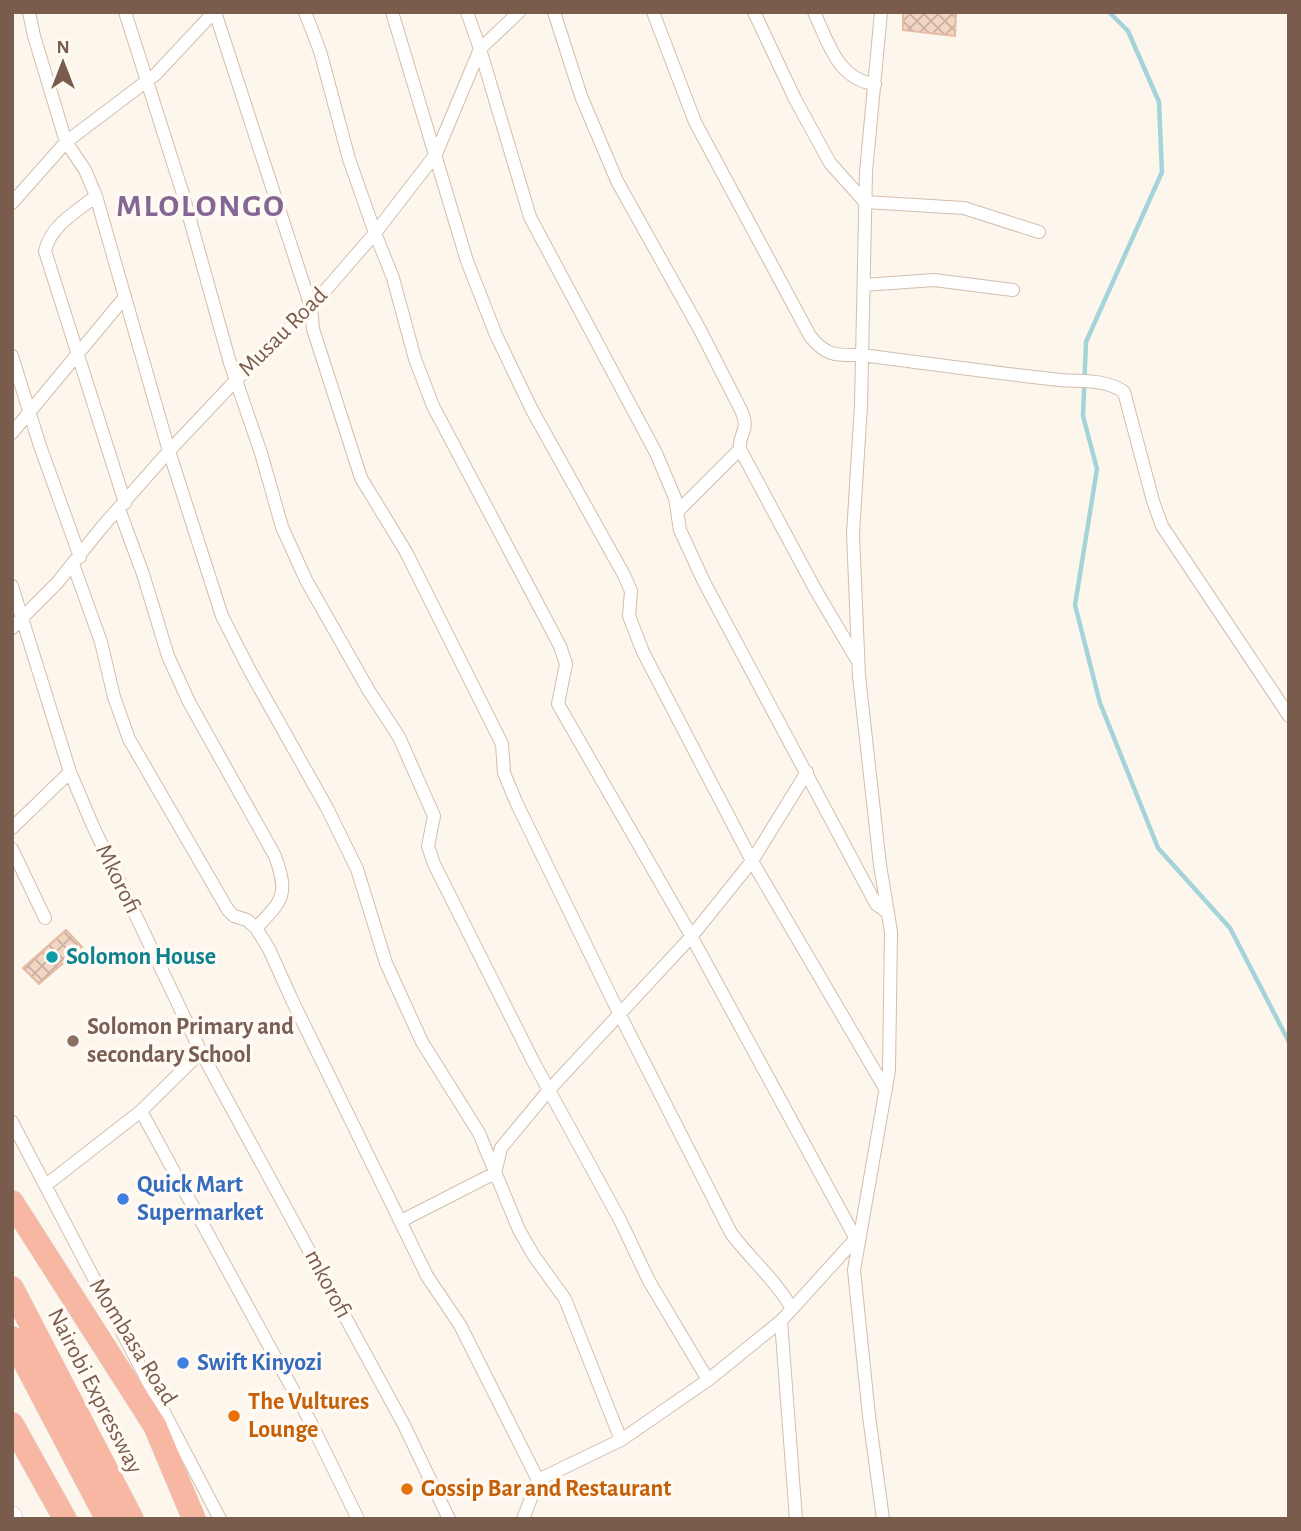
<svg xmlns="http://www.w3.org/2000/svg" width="1301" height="1531" font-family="'Alegreya Sans',sans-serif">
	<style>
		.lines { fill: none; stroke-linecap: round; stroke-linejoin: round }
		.stream { stroke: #a5d3da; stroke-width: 4.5 }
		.building { fill: url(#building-cross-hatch); stroke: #e6bba3; stroke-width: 2 }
		.street-casing { stroke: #d1beb0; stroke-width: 14 }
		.secondary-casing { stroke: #d6c0b0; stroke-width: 19 }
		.highway-casing { stroke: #dad1cd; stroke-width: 24 }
		.street { stroke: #fff; stroke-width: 12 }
		.secondary { stroke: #fff; stroke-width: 18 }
		.highway { stroke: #f7b7a3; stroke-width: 23 }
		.culture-dot { fill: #0f9aa8; stroke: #fffaf3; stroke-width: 2.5 }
		.education-dot { fill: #8d6e63; stroke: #fffaf3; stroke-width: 2.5 }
		.shop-dot { fill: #3f7fe0; stroke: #fffaf3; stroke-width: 2.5 }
		.food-dot { fill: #e8710a; stroke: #fffaf3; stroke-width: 2.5 }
		.labels { text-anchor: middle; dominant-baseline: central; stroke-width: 7; stroke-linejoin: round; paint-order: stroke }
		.street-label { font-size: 24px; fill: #7a5c4d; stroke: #fffaf3 }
		.culture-label { font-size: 24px; font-weight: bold; fill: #0d838f; stroke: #fffaf3; text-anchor: start }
		.education-label { font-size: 24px; font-weight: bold; fill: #785e54; stroke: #fffaf3; text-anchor: start }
		.shop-label { font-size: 24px; font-weight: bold; fill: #366cbe; stroke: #fffaf3; text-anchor: start }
		.food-label { font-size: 24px; font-weight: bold; fill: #c56008; stroke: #fffaf3; text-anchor: start }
		.district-label { font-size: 32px; font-weight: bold; letter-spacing: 2px; fill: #846695; stroke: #fffaf3 }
	</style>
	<defs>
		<pattern id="building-cross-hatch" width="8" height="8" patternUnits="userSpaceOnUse" patternTransform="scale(1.75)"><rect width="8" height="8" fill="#f3d5c3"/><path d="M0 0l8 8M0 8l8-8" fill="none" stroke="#cab0a1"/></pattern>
	</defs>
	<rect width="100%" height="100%" fill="#fdf6ec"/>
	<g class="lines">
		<path class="stream" d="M1109,12L1128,31L1159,102L1162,172L1086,342L1083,416L1097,469L1075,605L1100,703L1158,848L1230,928L1289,1042"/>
	</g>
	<path class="building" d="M903,12H956L955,36L903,30Z
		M66,930L82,947L39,984L23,968Z"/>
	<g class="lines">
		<defs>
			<path id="street" d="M29,12L34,36L66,142L85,170L96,196L169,451L222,616L250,671L327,808L357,869L386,963L422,1042L479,1133L519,1230L534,1256L565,1299L621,1440
				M125,12L182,191L230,363L261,453L282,527L306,580L369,691L399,737L434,816L428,846L434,864L533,1061L620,1220L649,1281L708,1380
				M215,12L311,307L313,329L361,478L406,552L502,744L504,773L517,804L620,1015L731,1233C751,1260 774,1278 791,1307
				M305,12L320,51L349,159L375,233L393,278L415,359L433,406L560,646L566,664L558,704L689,932L856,1239
				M392,12L467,261L496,335L532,410L624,575L631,591L629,616L643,652L752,861L886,1090
				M467,12L480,49L530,217L656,453L675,498L680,530L704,582L876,904L888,913
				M554,12L581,96L617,181L699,328L741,410C751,433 738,431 740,449L815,589L857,660
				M653,12L695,122L810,336C827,357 836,355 862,355C925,363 988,372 1051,379C1076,383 1103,377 1124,392L1153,501L1162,526L1289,716
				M754,12L795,99L830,163L865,202L964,208L1039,232
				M814,12C828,42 838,80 875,84
				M881,12L866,172L861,405L853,534L859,676L880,865L891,932L889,1070L854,1270L869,1416L883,1519
				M96,196C76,212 51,225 45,251L125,503
				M12,203L66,142L156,74L214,12
				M864,285L934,280L1013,290
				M12,356L40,446L80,557
				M12,433L125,297
				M119,509L143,574L168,656L189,702L275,856C289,895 283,900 256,928
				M677,512L740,449
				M73,564L101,642L114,697L129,739L228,910L234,916L247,920L256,928L269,949L292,1000L427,1276L460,1325L538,1480
				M12,586L70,772L92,824L201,1052L404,1425L449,1519
				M12,628L57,583L102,527L169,451L236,380L311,307L375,233L436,154L480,49L519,12
				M12,828L70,772
				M12,849L45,918
				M141,1111L310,1421L358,1519
				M12,1122L220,1519
				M46,1185L141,1111L201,1052
				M401,1221L495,1173L501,1148L549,1090L691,937L752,861L807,772
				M781,1321L796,1519
				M523,1519L538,1480L621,1440L708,1380L781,1321L860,1234"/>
			<path id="secondary" d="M12,1515L14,1519"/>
			<path id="highway" d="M12,1202L155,1426L194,1519
				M12,1288L132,1519
				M12,1338L107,1519
				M12,1424L65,1519"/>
		</defs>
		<use href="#street" class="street-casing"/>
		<use href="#secondary" class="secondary-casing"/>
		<use href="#highway" class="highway-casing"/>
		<use href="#street" class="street"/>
		<use href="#secondary" class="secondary"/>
		<use href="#highway" class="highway"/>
	</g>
	<circle class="culture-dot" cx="52" cy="957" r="7"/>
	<circle class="education-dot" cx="73" cy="1041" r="7"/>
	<g class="shop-dot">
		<circle cx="123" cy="1199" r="7"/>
		<circle cx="183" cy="1363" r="7"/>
	</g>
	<g class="food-dot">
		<circle cx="234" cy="1416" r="7"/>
		<circle cx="407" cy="1489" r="7"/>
	</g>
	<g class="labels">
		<g class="street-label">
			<text transform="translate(283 332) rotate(-45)">Musau Road</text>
			<text transform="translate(118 879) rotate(64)">Mkorofi</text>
			<text transform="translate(328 1284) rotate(62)">mkorofi</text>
			<text transform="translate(133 1342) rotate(58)">Mombasa Road</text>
			<text transform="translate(95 1391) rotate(63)">Nairobi Expressway</text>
		</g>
		<g class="culture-label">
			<text x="66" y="957">Solomon House</text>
		</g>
		<g class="education-label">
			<text x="87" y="1027">Solomon Primary and<tspan x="87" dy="28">secondary School</tspan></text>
		</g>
		<g class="shop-label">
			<text x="137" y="1185">Quick Mart<tspan x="137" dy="28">Supermarket</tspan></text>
			<text x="197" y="1363">Swift Kinyozi</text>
		</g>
		<g class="food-label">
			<text x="248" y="1402">The Vultures<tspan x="248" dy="28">Lounge</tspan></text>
			<text x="421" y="1489">Gossip Bar and Restaurant</text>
		</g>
		<g class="district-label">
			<text x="201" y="206">MLOLONGO</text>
		</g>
	</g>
	<rect width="1301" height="1531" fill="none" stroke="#7a5c4d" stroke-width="28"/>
	<g transform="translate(63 63)" stroke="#fffaf3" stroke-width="5" paint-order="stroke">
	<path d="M0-5L12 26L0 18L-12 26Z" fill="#7a5c4d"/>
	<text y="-10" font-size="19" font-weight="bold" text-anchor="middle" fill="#7a5c4d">N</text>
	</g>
</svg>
